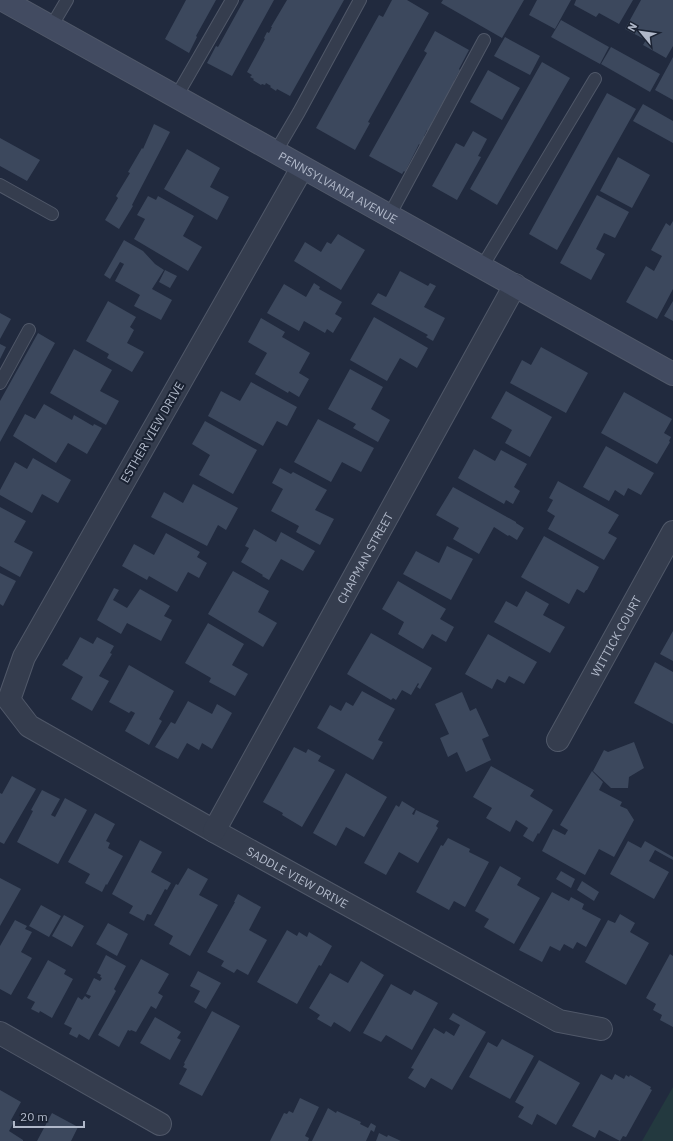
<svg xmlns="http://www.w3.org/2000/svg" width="673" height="1141" font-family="'IBM Plex Sans',sans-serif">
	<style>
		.green { fill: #23393f }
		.building { fill: #3c485d }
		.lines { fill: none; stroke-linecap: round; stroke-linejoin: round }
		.lane-casing { stroke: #505869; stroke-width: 14 }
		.street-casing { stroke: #505869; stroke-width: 24 }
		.secondary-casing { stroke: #505869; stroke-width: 24 }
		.lane { stroke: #353d4e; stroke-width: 12 }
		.street { stroke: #353d4e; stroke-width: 22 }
		.secondary { stroke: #424b61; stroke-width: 22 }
		.labels { text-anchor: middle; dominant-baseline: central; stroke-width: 4; stroke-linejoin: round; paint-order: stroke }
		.street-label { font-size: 12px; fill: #b0b8c9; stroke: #1a2232 }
	</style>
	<rect width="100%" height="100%" fill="#212a3e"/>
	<path class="green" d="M673,1087V1141H642Z"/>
	<path class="building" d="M186,0H216L196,36L197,37L189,53L165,39Z
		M244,0H274L232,76L207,63L216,46L218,47Z
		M287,0H344L290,96L277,89L276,91L270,87L271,86L266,83L265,85L262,84L261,85L253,80L254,79L250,77L252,75L247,72L265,39L264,38L267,32L269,33L272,27H271Z
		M392,0H407L429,13L368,122L370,123L355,150L316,128L379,15L383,17Z
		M443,0H524L502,38L441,3Z
		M537,0H571L555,29L529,15Z
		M576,0H633L619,24L599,13L596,17L574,5Z
		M641,0H673V46L666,58L643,45L646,40L625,29Z
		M561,20L609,47L600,64L551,37Z
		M435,31L469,50L459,69L460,70L454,81H456L451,90L450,89L447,95H448L443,104H442L432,122H433L428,131L427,130L424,136L425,137L420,145L419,144L405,172L404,171L402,174L369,156L427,53L424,51Z
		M505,37L540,56L530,75L494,56Z
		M611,47L660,74L650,92L601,64Z
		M673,57V100L655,90Z
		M542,62L570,78L497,205L470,189Z
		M488,70L520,88L502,120L470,102Z
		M607,93L636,109L557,250L529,234Z
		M643,104L673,121V143L633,121Z
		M154,124L170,132L132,205L133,206L119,229L105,220L118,198L116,196L130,173L128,172L142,148L143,149Z
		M473,131L487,139L478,156L481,157L457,200L432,186L456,143L464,147Z
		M0,138L40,160L27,181L0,166Z
		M187,149L220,168L210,187L229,197L217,220L164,189Z
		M618,157L650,175L632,208L600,191Z
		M597,195L629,212L615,238L604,233L596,249L605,254L591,280L560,263Z
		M148,196L156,200L158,196L194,216L183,236L202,247L188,271L134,239L145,219L137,215Z
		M673,221V289L657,319L626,302L646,266L654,271L662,256L651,250L666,223L670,226Z
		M338,234L365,250L341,290L294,261L305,242L321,252L327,242L331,244Z
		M124,240L143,251L155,264L164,270L152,289L172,300L161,320L134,306L140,295L115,281L124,264L120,262L110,279L104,275Z
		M165,270L177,276L170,288L159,282Z
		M400,271L428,286L430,283L436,286L424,307L445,318L433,341L426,337L428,335L371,304L378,293L386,297Z
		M314,283L320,287L319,289L342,302L335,314L342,318L333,333L327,329L325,333L304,321L299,331L267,313L284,284L306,297Z
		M108,301L136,317L130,327L134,330L127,343L144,352L132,372L107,358L109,354L86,341Z
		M673,301V321L664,316Z
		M0,313L11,319L0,339Z
		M374,317L428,348L417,368L400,358L387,381L350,360Z
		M261,318L285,332L282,337L310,353L299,373L309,379L299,397L289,391L288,393L255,374L267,353L248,342Z
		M38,333L55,343L0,442V401Z
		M0,344L6,347L0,359Z
		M541,347L588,373L566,413L510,383L522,360L531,365Z
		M74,349L112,370L100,391L119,401L106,425L50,393Z
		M350,369L383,387L371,409L390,420L378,442L353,428L356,424L328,409Z
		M251,382L297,407L287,426L277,421L263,446L208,416L221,391L240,401Z
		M506,391L552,417L530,457L505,443L512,430L491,418Z
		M624,392L672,419L664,433L671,437L669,441L670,442L657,464L601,433Z
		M44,404L72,420L74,415L93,426L94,424L102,428L87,454L68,443L56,463L13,436L25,414L35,419Z
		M318,419L374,448L361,472L342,462L331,482L294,462Z
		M205,421L257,450L233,494L199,475L210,455L192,444Z
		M606,446L654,473L641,495L628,488L624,496L615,490L609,501L583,487Z
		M474,449L495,461L501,450L527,464L514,487L520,491L513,504L506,500L504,504L458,478Z
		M33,458L71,480L58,503L42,494L32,513L0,495V490L15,462L27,469Z
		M280,468L291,474L293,472L327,490L315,510L334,519L320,545L296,532L299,526L271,511L283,489L272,483Z
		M558,481L619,515L608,533L617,538L604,560L548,529L555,516L547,511L553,500L549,498Z
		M193,484L238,508L226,530L218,525L207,546L151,517L164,492L183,503Z
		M453,487L516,522V523L524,528L517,540L509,535L508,536L494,527L479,554L453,539L459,528L436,515Z
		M0,507L26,521L14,542L33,552L20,577L0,566Z
		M254,529L276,542L281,532L315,551L303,571L281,559L269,580L262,576L263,575L241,562L249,548L245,546Z
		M166,533L200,552L197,557L207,563L199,578L188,572L177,592L149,576L147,580L122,566L134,544L154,555Z
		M544,536L599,567L587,590H586L584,593L577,589L569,604L521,577Z
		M447,546L473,559L451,600L403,574L416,551L439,563Z
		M233,571L269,591L258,612L277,623L263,647L208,614Z
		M0,573L16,581L3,606L0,604Z
		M398,581L446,609L440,619L454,627L446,642L432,634L423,649L398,634L404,622L382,609Z
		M114,588L119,590L113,600L127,608L140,589L170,606L164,616L172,620L161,641L127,623L121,634L97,620Z
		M526,591L549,604L543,615L565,627L550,653L494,622L506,601L517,607Z
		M208,623L244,644L232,665L248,674L235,696L209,682L211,678L185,663Z
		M673,631V661L660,654Z
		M371,633L432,668L420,689L417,687L419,684L418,683L411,695L402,690L396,700L393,698L391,700L347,674Z
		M488,634L537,662L524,684L509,676L505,683L497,679L492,689L465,674Z
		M80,637L93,644L97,637L114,646L110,653L112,654L99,676L109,681L92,711L71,699L83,677L62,665L66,659L67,660Z
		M655,662L673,672V724L634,703Z
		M129,665L174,691L159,719L162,721L149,745L125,731L135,713L131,711L129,713L109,702Z
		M362,691L395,709L378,740L383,742L373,760L317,728L330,705L341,711L346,702L353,706Z
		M462,692L470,711L476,708L489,736L482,739L491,760L466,772L457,752L448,757L440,738L449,734L435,704Z
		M188,701L212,714L217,704L232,713L212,749L202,743L199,750L187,743L178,759L155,747L171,722L175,724Z
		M634,742L644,768L629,777L628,788H611L593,771L604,750L608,752Z
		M294,747L306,753L308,749L321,756L318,761L335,770L302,827L282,815L283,813L263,802Z
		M491,766L534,790L530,796L553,810L539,834L538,833L533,842L523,836L528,828L516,820L510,832L486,818L492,808L473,797Z
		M592,771L603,782L599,790L622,802L620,806L627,809L634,820L614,857L599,849L585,875L542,851L553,829L565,835L568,830L560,825Z
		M346,773L387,797L364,837L346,827L336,846L313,833Z
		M12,776L36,789L4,844L0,842V793L2,794Z
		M42,790L60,799L51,815L55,817L65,798L87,810L58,864L17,842L33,811L31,810Z
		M402,801L415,809L412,814L414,815L416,810L439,821L436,826L438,828L418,863L399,852L386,875L364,863L396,805L399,807Z
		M95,813L115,824L106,841L110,843L108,848L123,856L107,885L106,884L102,892L85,883L90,874L68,862Z
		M448,838L470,849L469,852L489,862L465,907L454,901L449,910L416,892L441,845L443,846Z
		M140,840L162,852L151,872L171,883L167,890L165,889L151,915L147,914L144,921L129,913L133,906L112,894Z
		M628,841L641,848L645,841L673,857V860L655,850L649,861L669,872L654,899L610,874Z
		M500,866L521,878L517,885L540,898L514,944L484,927L489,919L475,911Z
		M188,868L208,879L199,895L218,905L190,956L169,944L173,936L154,925L176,884L178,885Z
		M561,871L575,879L571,888L556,879Z
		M0,878L21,889L0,926Z
		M582,881L599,892L594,901L577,890Z
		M552,892L569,901L571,897L584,904L582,909L601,919L586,947L577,942L573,949L564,944L560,951L550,946L542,962L519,950Z
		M238,894L261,907L249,930L267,940L248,975L237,969L234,973L221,966L224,961L207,952L235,902H234Z
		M41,905L61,916L49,937L29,926Z
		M620,914L635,923L630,932L649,943L626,985L585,962L608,920L615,923Z
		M64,915L84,926L72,947L52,936Z
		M15,920L27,926L25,929L32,932L21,952L32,958L11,995L0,989V946Z
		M108,923L128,934L117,956L96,944Z
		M287,930L297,936L299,932L307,937L309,932L332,946L321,966L319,965L297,1004L257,982Z
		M670,954L673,956V1027L660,1020L662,1015L653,1010L656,1004L646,998Z
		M106,955L126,966L114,989L116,991L89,1040L79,1034L77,1038L69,1034L72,1028L64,1024L78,997L82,1000L85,996L89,999L91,996L86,994L94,978L100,981L102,978L100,977L101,975L97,973Z
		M141,959L169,974L158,993L163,996L156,1009L151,1006L136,1032L131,1030L130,1031L128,1030L119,1047L98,1035Z
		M48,960L66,970L64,974L73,979L52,1018L40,1011L39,1013L31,1009L35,1002L27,998Z
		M361,961L384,975L350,1032L334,1022L331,1027L317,1019L320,1015L309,1008L330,973L348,983Z
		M198,971L221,983L206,1009L194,1002L200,991L190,986Z
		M391,984L411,995L414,990L438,1003L412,1050L386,1035L381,1042L363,1033Z
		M212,1011L240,1026L202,1096L179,1084L187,1069L183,1067L185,1064L184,1063Z
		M453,1013L486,1032L452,1090L431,1078L425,1088L408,1078L414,1069L411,1068L434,1028L444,1034L446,1031L454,1036L460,1025L449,1019Z
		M155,1017L181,1032L177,1038L181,1040L170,1060L140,1043Z
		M502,1039L534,1056L510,1099L469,1077L488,1042L497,1047Z
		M539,1060L580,1083L556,1125L537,1114L532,1125L518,1117L524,1107L515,1102Z
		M601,1074L612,1080L615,1074L624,1079L626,1075L629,1077L630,1075L651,1087L650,1089L652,1090L626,1137L623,1136L620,1141L599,1130L595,1138L572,1126Z
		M0,1090L21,1102L11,1120L14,1122L9,1131L23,1140V1141H0Z
		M300,1098L319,1107L305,1136L309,1138L308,1141H270L284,1113L287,1114L289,1111L293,1113Z
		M328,1108L336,1113L337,1111L361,1122L360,1124L368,1128L371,1123L376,1126L374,1132L371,1130L366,1141H312Z
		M52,1113L78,1127L71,1141H37Z
		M379,1133L387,1137L388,1135L401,1141H376Z"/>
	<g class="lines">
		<defs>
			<path id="lane" d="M51,27L67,0
				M176,97L232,0
				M275,153L299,112L360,0
				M0,185L52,214
				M389,216L484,40
				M482,267L595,79
				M0,383L29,330"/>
			<g id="street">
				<path id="s1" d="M302,168L24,657L9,700L29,726L214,831L559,1021L601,1029"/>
				<path id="s2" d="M558,740L673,532"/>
				<path id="s3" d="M214,831L515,285"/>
				<path d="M0,1033L160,1124"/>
			</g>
			<g id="secondary">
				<path id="s4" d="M3,0L673,374"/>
			</g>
		</defs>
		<use href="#lane" class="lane-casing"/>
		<use href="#street" class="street-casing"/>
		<use href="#secondary" class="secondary-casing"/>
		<use href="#lane" class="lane"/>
		<use href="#street" class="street"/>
		<use href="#secondary" class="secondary"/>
	</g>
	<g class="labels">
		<g class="street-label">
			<text stroke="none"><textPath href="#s4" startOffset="384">PENNSYLVANIA AVENUE</textPath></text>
			<text transform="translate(152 432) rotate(-60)">ESTHER VIEW DRIVE</text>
			<text stroke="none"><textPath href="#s3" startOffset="312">CHAPMAN STREET</textPath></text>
			<text stroke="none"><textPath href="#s2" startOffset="119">WITTICK COURT</textPath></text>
			<text stroke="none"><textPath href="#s1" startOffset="949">SADDLE VIEW DRIVE</textPath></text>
		</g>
	</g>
	<g transform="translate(641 32) rotate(299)" stroke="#1a2232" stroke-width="3" paint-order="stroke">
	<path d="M0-3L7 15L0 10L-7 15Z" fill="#b0b8c9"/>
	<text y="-6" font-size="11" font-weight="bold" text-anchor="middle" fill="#b0b8c9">N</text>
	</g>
	<path d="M14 1121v6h70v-6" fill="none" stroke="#b0b8c9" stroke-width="2"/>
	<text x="20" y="1121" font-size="12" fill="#b0b8c9" stroke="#1a2232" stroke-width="3" paint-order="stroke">20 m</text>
</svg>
